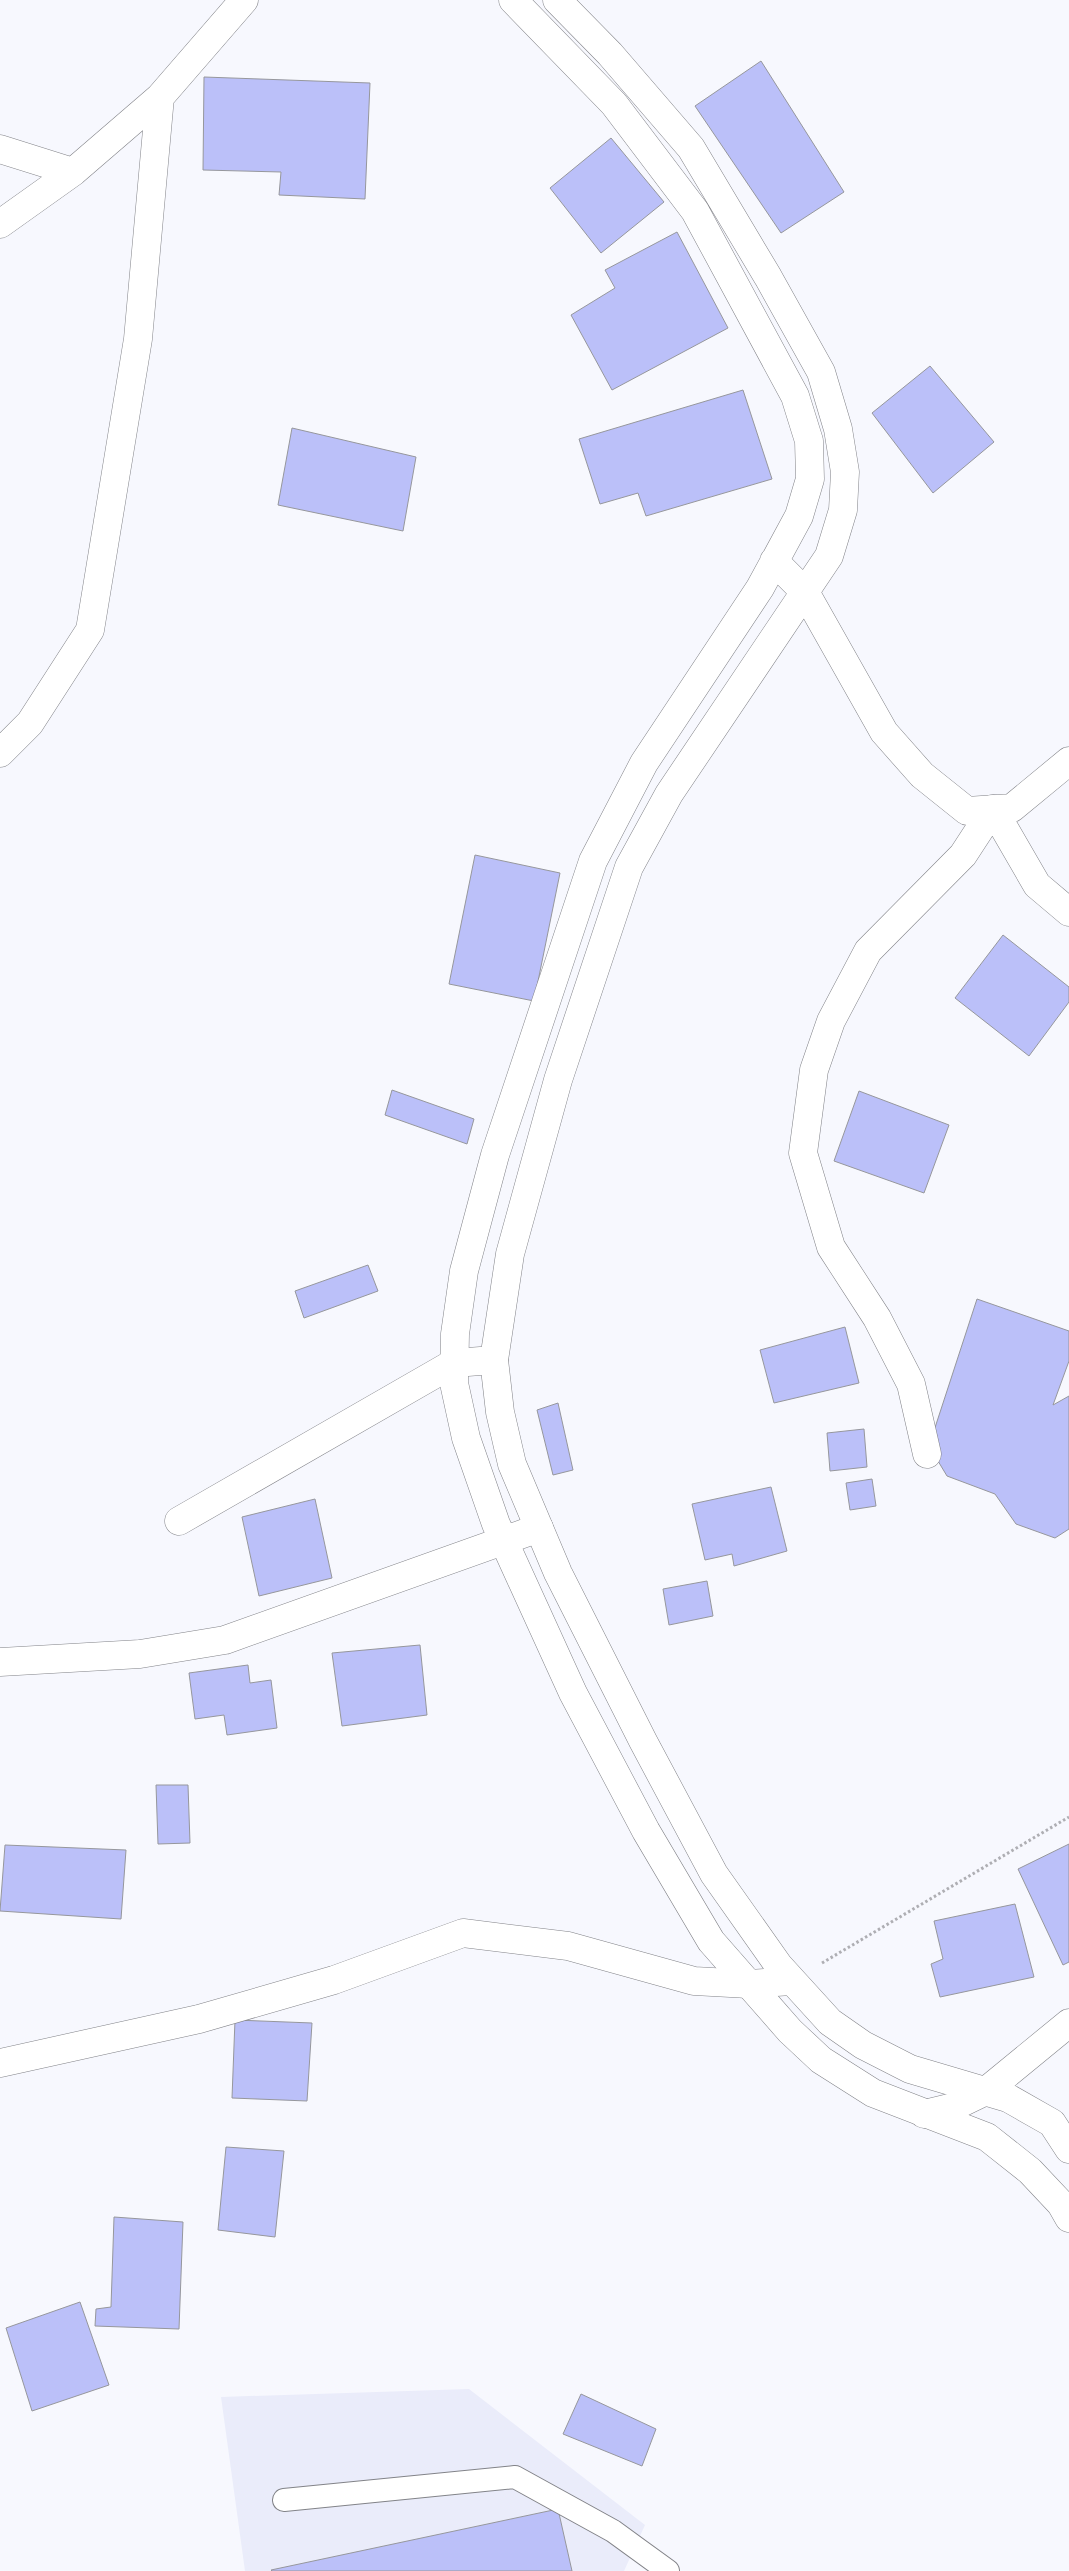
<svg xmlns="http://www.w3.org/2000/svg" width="1069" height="2571" font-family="Lato,sans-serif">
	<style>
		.built { fill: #eaecfa }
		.building { fill: #bbc0f9; stroke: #96979c }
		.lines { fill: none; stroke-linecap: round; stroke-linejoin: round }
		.service-casing { stroke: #828388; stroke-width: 24 }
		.minor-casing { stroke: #828388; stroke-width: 29 }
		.tertiary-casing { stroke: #828388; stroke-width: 29 }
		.path { stroke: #aeaeb3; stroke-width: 3; stroke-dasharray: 2.5 2.5; stroke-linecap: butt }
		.service { stroke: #fff; stroke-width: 22 }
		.minor { stroke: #fff; stroke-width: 28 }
		.tertiary { stroke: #fff; stroke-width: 28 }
	</style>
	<rect width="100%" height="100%" fill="#f7f8fe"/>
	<path class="built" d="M469,2389L645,2525L624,2571H245L221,2397Z"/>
	<path class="building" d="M761,61L844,192L781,233L695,106Z
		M204,77L370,83L365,199L279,195L281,172L203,170Z
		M611,138L664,202L601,253L550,188Z
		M677,232L728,328L612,390L571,315L615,288L605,270Z
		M930,366L994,442L933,493L872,413Z
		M743,390L772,479L646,516L638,493L600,504L579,439Z
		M292,428L416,457L403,531L278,505Z
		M475,855L560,873L534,1001L449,984Z
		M1003,935L1069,987V1002L1029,1056L955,998Z
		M392,1090L474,1119L467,1144L385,1115Z
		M859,1091L949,1125L924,1193L834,1161Z
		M368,1265L378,1291L304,1318L295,1291Z
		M977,1299L1069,1331V1361L1053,1405L1069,1396V1529L1055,1538L1016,1524L995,1494L947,1476L929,1446Z
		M845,1327L859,1383L774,1403L760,1350Z
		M558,1403L573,1470L553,1475L537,1410Z
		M864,1429L867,1467L830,1471L827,1433Z
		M872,1479L876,1506L850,1510L846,1483Z
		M771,1487L787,1551L734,1566L732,1554L705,1560L692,1504Z
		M315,1499L332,1578L259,1596L242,1517Z
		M707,1581L713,1616L669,1625L663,1589Z
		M420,1645L427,1715L342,1726L332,1653Z
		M248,1665L250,1683L271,1680L277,1728L227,1735L224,1715L195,1719L189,1673Z
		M156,1785H188L190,1843L158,1844Z
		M1069,1844V1962L1063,1965L1018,1869Z
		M5,1845L126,1850L121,1919L0,1911Z
		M1015,1904L1034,1977L940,1997L931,1964L943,1959L934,1921Z
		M235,2020L312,2023L307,2101L232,2098Z
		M226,2147L284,2151L275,2237L218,2230Z
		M114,2217L183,2222L179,2329L95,2326L96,2309L111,2307Z
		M80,2302L109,2385L32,2411L6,2328Z
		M581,2394L656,2429L642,2466L563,2434Z
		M558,2509L572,2571H272L271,2570Z"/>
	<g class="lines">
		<defs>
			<path id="service" d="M284,2500L515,2477L613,2531L668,2571"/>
			<path id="minor" d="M0,149L73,172L160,97L244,0
				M0,224L73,172
				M0,753L30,723L90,630L138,339L160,97
				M927,1454L911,1384L877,1318L831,1247L803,1153L814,1070L831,1021L868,951L963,855L993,809L1037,885L1069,912
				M179,1521L454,1363L494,1360
				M0,1662L140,1654L225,1640L539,1528
				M0,2063L199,2019L334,1980L463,1933L568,1946L694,1981L749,1984L791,1981
				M924,2114L953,2107L986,2091L1069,2023"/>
			<path id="tertiary" d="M513,0L614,104L695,211L795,396L809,441L810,479L799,516L760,588L644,763L593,861L495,1155L464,1271L455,1334L454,1383L466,1438L496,1524L573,1693L646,1831L711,1941L790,2031L821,2060L873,2093L987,2137L1030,2171L1061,2204L1069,2218
				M557,0L610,54L691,148L768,277L821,372L838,429L845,472L843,510L829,556L669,794L629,867L558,1080L510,1254L494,1360L500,1412L512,1464L558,1573L643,1741L714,1874L779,1966L830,2022L863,2045L910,2069L1008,2098L1052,2123L1069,2149
				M774,561L805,592L884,732L922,775L967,811L1012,808L1069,761"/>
		</defs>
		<use href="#service" class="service-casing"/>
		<use href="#minor" class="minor-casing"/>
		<use href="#tertiary" class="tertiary-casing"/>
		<path class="path" d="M822,1963L1069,1817"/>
		<use href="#service" class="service"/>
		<use href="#minor" class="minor"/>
		<use href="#tertiary" class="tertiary"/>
	</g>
</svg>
